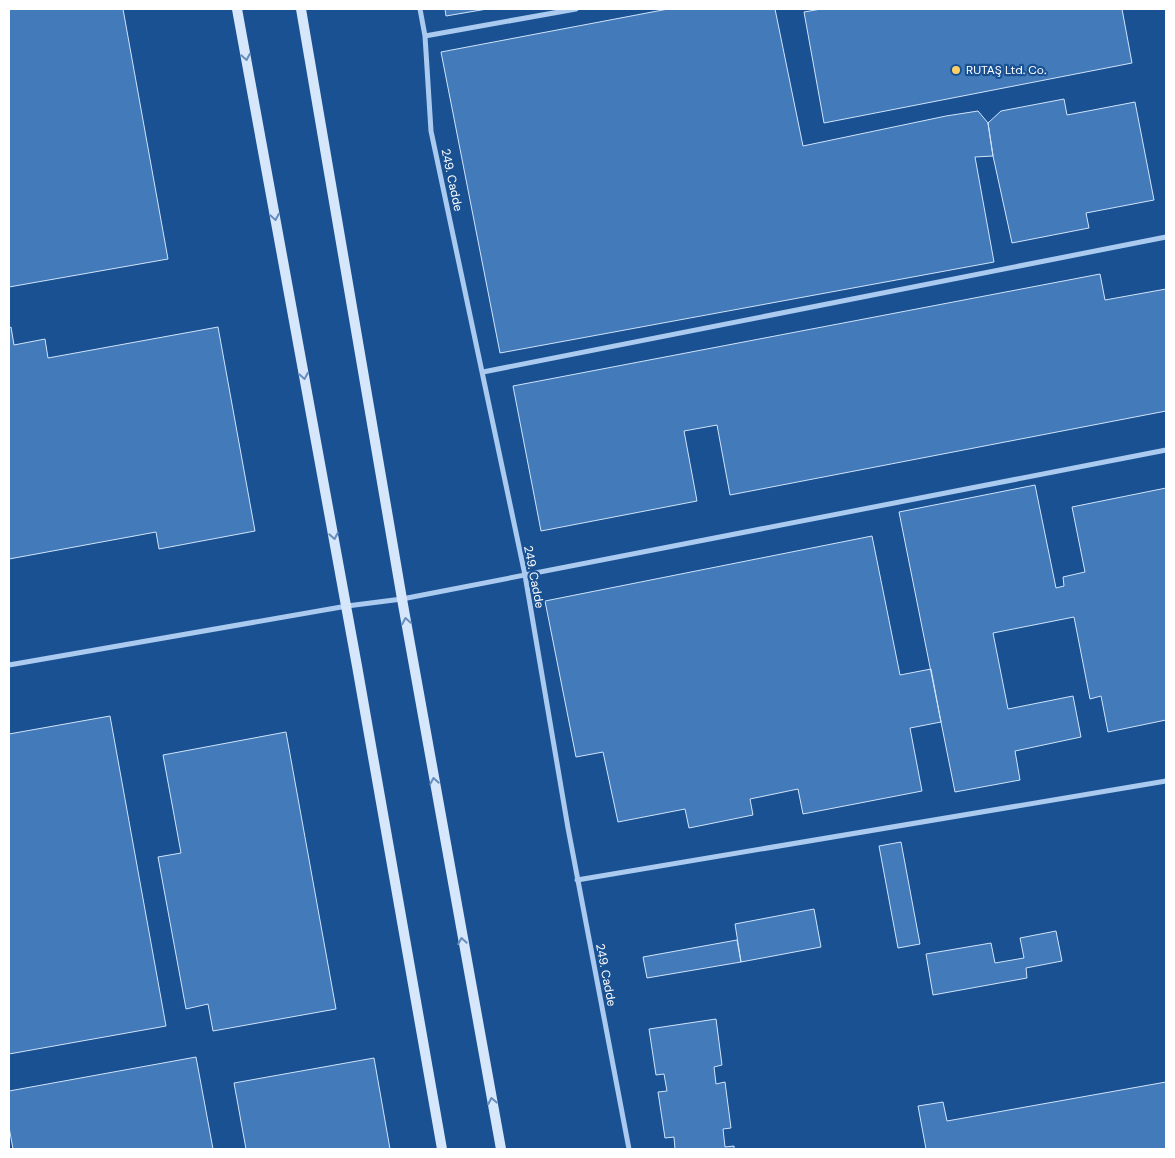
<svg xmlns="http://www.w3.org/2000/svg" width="1175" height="1158" font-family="'DM Sans',sans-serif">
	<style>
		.building { fill: #437ab9; stroke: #d0e4fb }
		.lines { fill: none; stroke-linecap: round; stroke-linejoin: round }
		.street { stroke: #aacaef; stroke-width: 5 }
		.secondary { stroke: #d7e7fb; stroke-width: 10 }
		.oneway { stroke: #668dbc }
		.poi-dot { fill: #ffd068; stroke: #1a5192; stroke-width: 2 }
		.labels { text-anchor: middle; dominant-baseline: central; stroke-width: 4.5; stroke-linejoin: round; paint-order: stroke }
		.poi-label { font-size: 12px; fill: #fff; stroke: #1a5192; text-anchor: start }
		.street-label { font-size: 12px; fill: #fff; stroke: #1a5192 }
	</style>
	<rect width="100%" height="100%" fill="#1a5192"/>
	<path class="building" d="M9,9H123L168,259L9,287Z
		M445,9H487L446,16Z
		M668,9H775L803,146L946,116L978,111L988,123L993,156L975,157L994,262L500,353L441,52Z
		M821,9H1122L1132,63L824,123L804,12Z
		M1064,99L1067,115L1135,102L1154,200L1086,213L1089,228L1012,243L993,156L988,123L1001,111Z
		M1100,274L1105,300L1166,289V411L730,495L717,425L684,431L697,501L541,531L513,386Z
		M11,327L14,345L45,339L48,358L218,327L255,531L159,549L156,532L9,559V328Z
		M1035,485L1056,588L1064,586L1063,577L1085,572L1072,507L1166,488V720L1108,732L1101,696L1090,699L1074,617L993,633L1008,709L1073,696L1081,737L1015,751L1020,780L955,792L899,512Z
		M872,536L900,675L931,669L941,722L910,728L922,791L803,814L798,789L750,799L753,815L689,828L685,809L618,822L603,752L576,757L545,601Z
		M110,716L166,1026L9,1054V734Z
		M286,732L336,1009L213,1031L208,1004L186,1009L158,857L181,853L163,755Z
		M901,842L920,944L898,948L879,846Z
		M814,909L821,947L741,962L735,924Z
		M1056,931L1062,961L1026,968L1027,978L933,995L926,954L991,943L995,963L1024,958L1020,938Z
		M737,940L741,962L647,978L643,957Z
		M716,1019L722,1065L714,1067L716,1084L725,1082L731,1128L723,1129L725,1147L734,1146V1149H675L674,1137L665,1138L658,1092L667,1091L664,1074L656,1075L649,1029Z
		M196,1057L213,1149H13L9,1127V1091Z
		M374,1058L390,1149H246L234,1083Z
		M1166,1082V1149H926L918,1106L943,1102L947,1121Z"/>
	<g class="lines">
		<path class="street" d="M420,9L425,36L431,131L525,575L568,828L629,1149
			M425,36L576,9
			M483,372L1166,237
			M9,665L347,606L402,599L1166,450
			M577,880L1166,781"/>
		<path class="secondary" d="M237,9L357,666L442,1149
			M301,9L402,599L501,1149"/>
	</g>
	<defs><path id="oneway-chevron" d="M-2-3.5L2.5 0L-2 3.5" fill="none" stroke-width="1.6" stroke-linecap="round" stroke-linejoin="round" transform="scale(1.25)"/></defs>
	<g class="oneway">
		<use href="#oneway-chevron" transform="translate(246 57) rotate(80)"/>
		<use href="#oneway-chevron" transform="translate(275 217) rotate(80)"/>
		<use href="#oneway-chevron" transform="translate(304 376) rotate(80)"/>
		<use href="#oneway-chevron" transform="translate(334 536) rotate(80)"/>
		<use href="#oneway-chevron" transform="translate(406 621) rotate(-100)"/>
		<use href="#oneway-chevron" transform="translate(434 781) rotate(-100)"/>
		<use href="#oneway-chevron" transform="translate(462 941) rotate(-100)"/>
		<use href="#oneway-chevron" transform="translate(492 1101) rotate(-101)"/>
	</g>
	<circle class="poi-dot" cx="956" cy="70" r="5"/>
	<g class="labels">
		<g class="poi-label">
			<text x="966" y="70">RUTAŞ Ltd. Co.</text>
		</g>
		<g class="street-label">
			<text transform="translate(452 180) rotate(78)">249. Cadde</text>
			<text transform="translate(534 577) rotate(79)">249. Cadde</text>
			<text transform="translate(606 975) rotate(79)">249. Cadde</text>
		</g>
	</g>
	<rect width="1175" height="1158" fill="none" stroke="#ffffff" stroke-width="20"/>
</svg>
